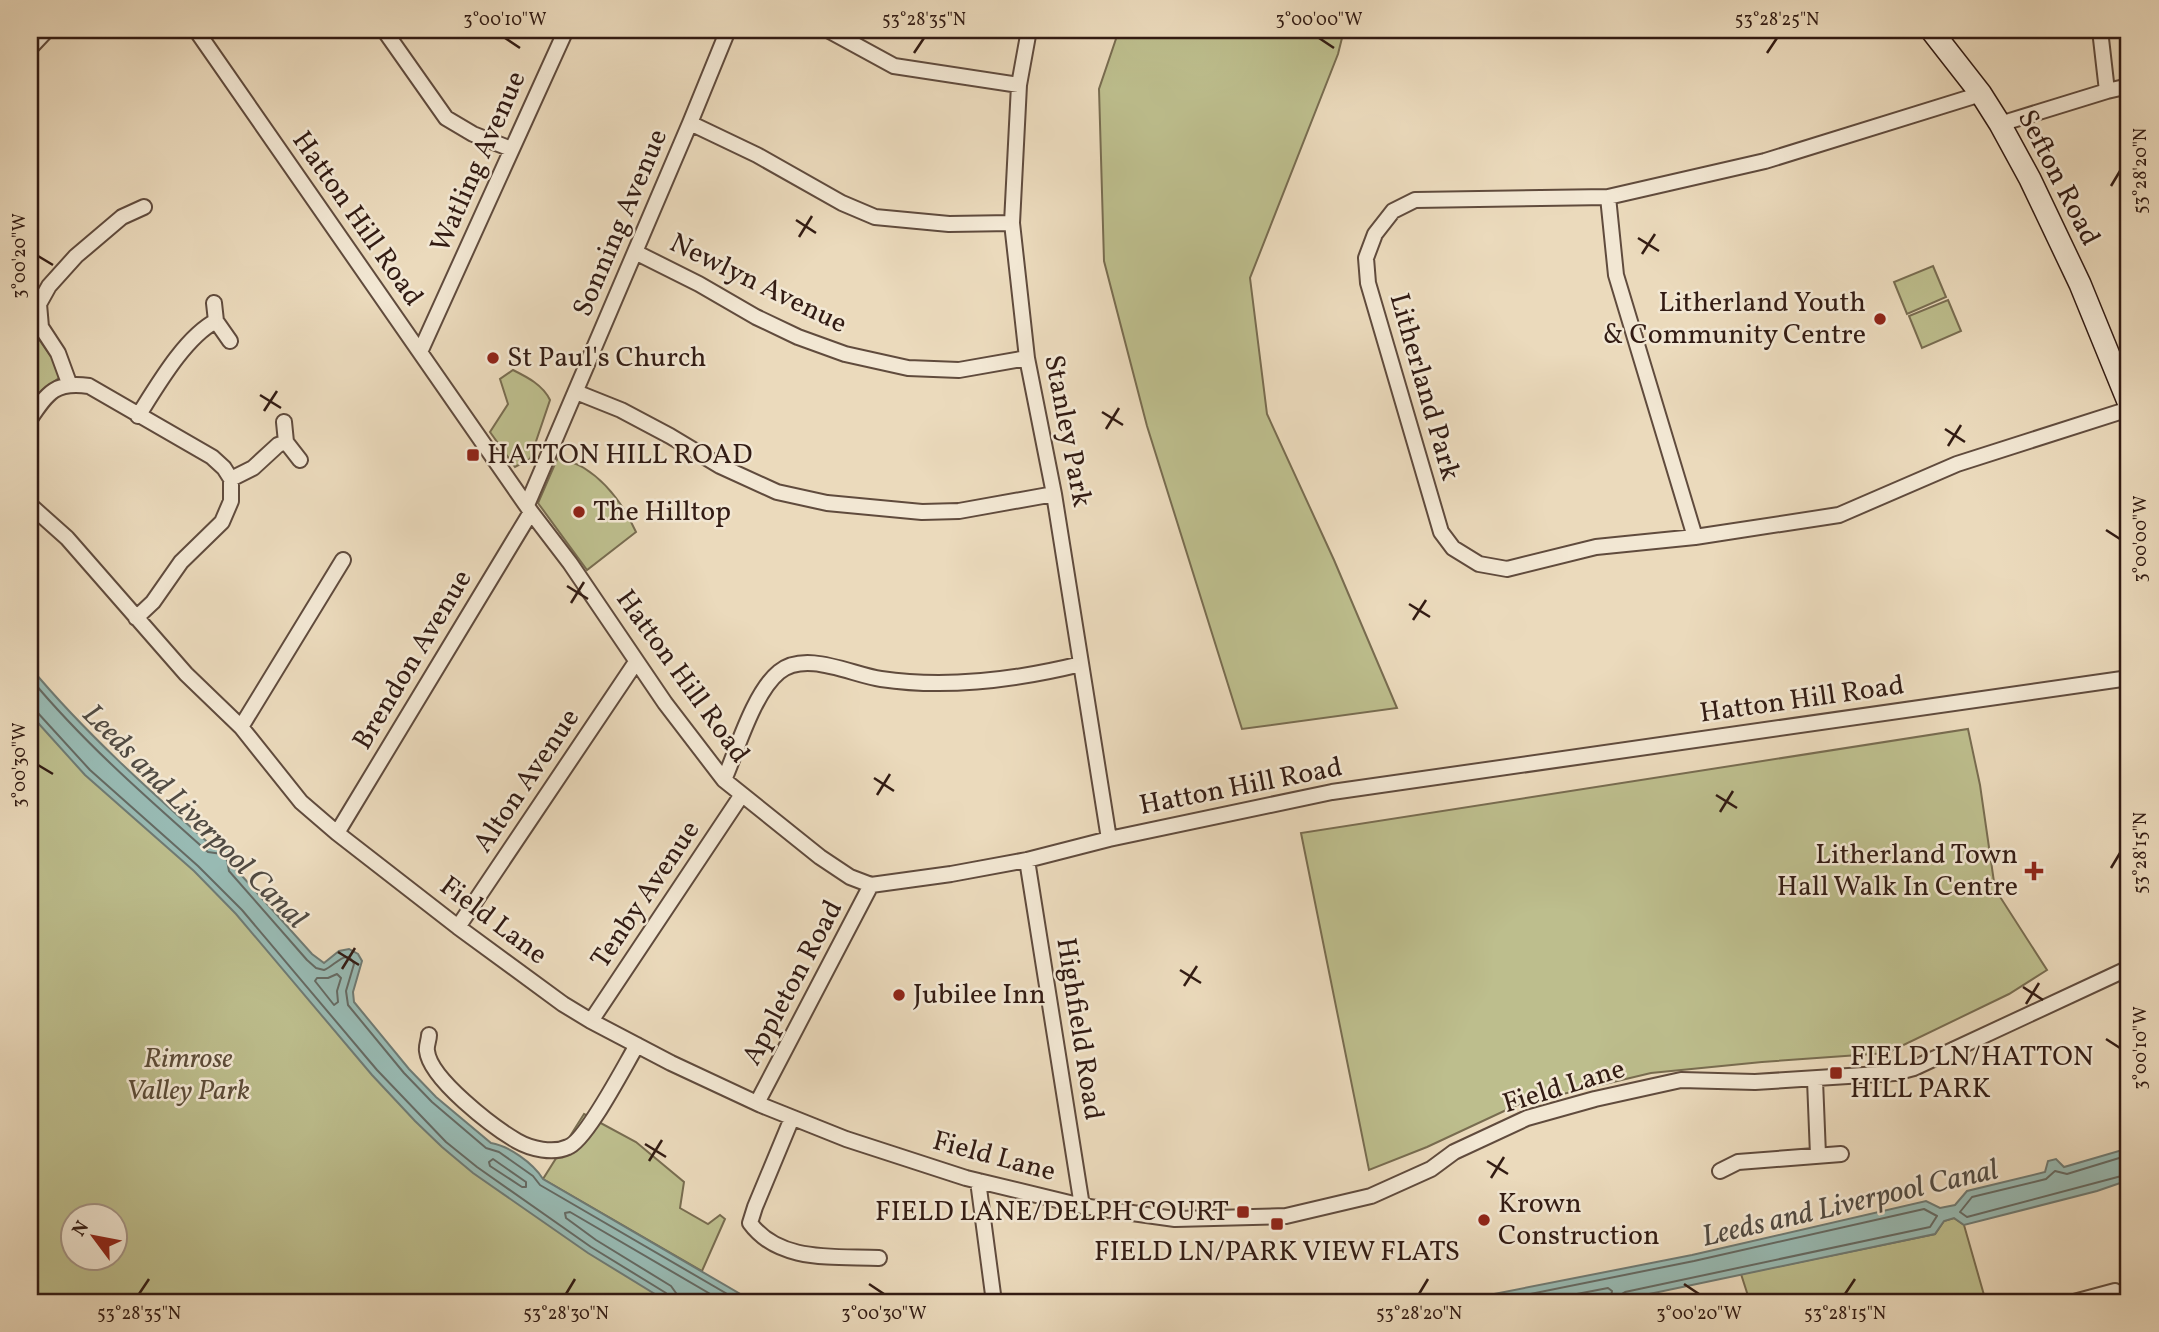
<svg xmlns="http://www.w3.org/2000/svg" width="2159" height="1332" font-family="Vollkorn,serif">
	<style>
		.green { fill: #bdbe8d; stroke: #786c50; stroke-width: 2; fill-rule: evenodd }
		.water { fill: #98bab3; stroke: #6f7a73; stroke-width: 2 }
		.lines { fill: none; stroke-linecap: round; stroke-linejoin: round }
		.shore { stroke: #656a63; stroke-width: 2 }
		.street-casing { stroke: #604b3d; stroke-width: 18 }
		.secondary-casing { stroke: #321b13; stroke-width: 24 }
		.street { stroke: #f2e7d3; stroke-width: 14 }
		.secondary { stroke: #f2e7d3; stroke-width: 21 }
		.ticks { fill: none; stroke: #321b13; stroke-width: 2.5 }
		.poi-dot { fill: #8f2418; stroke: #f2e7d3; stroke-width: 2.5 }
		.labels { text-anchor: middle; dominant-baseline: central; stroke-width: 5; stroke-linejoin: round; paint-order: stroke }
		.street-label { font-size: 28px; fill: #321b13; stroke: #f2e7d3 }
		.poi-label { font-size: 28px; fill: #321b13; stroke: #f2e7d3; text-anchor: start }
		.park-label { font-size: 28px; font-style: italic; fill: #5c4c38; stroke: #f2e7d3 }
		.water-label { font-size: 30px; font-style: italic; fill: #514b43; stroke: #f2e7d3 }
		.neatline { fill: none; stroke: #321b13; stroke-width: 2.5 }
		.ticks-label { font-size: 18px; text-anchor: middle; fill: #321b13 }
	</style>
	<rect width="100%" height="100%" fill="#ebdabc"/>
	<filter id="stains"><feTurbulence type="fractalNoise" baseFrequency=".00286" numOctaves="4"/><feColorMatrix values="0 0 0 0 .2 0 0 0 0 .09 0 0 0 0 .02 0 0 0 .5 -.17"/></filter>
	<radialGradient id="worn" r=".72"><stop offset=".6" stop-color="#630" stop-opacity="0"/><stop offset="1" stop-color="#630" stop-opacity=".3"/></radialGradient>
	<path class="green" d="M1119,30H1344L1338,54L1250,278L1267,414L1334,560L1397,708L1242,729L1147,426L1104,261L1099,89Z
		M1933,266L1946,297L1907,314L1894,282Z
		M1948,300L1961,331L1922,348L1909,316Z
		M30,308L31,309L33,331L55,362L59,378L41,391L30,409Z
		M513,370C527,377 543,385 550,400L530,459L515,467L490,432L508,404L500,379Z
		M558,457C567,461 576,463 584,468C608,483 625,508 636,532L587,570L538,503Z
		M30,688L433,1118L707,1302H30ZM74,1216H116V1258H74Z
		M1968,729L1980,785L1995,889L2047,970L2009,994L1887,1053L1762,1062L1651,1073L1517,1105L1427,1147L1369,1170L1301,833Z
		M584,1114L636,1142L684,1182L680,1208L708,1224L720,1215L725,1219L702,1271L543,1179Z
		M1954,1218L1964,1225L1986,1302H1750L1741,1274L1935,1234L1944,1221Z"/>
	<path class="water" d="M30,667C85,733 149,790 213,847L223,843L236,859L233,866L312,954L324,963L339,951L349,949L358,954L362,961L353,992L354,1002L409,1069L436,1097L491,1143C509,1146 533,1163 543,1179L754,1302H668L588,1253L473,1173L442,1147L415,1121L372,1075L236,914L194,871L85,775L30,714Z
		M2129,1148V1180L2097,1191L1964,1225L1954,1218L1944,1221L1935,1234L1611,1302H1453L1692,1255L1926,1201L1940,1208L1955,1205L1967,1191L2045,1172L2048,1161L2056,1159L2064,1167Z"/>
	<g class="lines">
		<path class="shore" d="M30,678C83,742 146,797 208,852L222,854L227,860L229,871L307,960L316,968L324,970C335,966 347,947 354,964L346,991L348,1005L404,1073L432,1102L486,1148L499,1152L533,1176L540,1185L741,1302
			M30,710L37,712L90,770L198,866L242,910L377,1070L446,1142L477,1167L591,1247L666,1293L669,1302
			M337,974L341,978L337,991L338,1002L334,1005L315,981L317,978H328Z
			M2129,1155L2067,1174L2055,1171L2046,1179L1972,1197L1960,1212L1967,1217L2129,1174
			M493,1159L526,1182V1187H522L490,1166L489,1162Z
			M678,1302L676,1293L671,1286L596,1240L566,1218L565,1213L570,1212L724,1302
			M1490,1302L1694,1261L1924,1209L1937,1216L1930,1227L1625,1292L1620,1295L1619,1302
			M1535,1302L1608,1288L1612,1291L1610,1302"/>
		<defs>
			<path id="street" d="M196,30L531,512L570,563L665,703L724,780L820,857L850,877L871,885L951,874L1027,860L1109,839L1332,792L2129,678
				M384,30L446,118L473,134L511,149
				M828,30L894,66L1019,85
				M1029,30L1019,85L1012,223L1027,358L1054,494L1109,839
				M2100,30L2107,91
				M30,48L47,30
				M1981,94L1765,161L1608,197L1415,200L1393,211L1375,234L1366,258L1368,283L1441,532L1453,548L1479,564L1507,569L1596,547L1695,537L1839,515L1957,464L2129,409
				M690,123L757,155L842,203L875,217L949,224L1012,223
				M2000,124L2107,91L2129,86
				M1608,197L1616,275L1695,537
				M635,252L699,284L756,317L798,337L845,354L908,368L959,370L1027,358
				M214,303L216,321L230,341
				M420,352L566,30
				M69,383L58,353L41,327L39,304L49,286L76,256L122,217L144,207
				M576,392L621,410L670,436L720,466L777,492L827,503L922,512L959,511L1054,494
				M138,416C157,386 185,337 216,321
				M30,419C48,392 56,381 89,386L212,457L224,468L231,479V501L222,522L181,562L153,602L136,618
				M284,422L286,442L300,460
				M231,479L253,468L278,445L286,442
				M30,505L67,538L186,674L241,727L301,802L337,833L458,927L563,1004L591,1021L671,1063L761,1105L846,1139L966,1178L1082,1206L1175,1219L1286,1216L1371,1196L1431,1169L1454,1152L1527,1118L1595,1099L1681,1080L1755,1082L1895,1073L1914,1068L2129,968
				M527,505L690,123L728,30
				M241,727L343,560
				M724,780C737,750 754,692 779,672C806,650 852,675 881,679C948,689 1016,680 1081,664
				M337,833L531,512
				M1027,860L1082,1206
				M458,927L636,662
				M591,1021L741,796
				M429,1035C429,1040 426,1046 427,1051C430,1079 493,1127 517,1141C531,1149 553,1154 568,1147C586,1141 625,1065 637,1045
				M1815,1080L1818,1155
				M757,1103L871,885
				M792,1118L755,1207L750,1223C779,1263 835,1256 879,1258
				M1720,1171L1738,1162L1841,1154
				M978,1181L994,1302
				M2074,1302L2115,1291"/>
			<path id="secondary" d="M1931,30L1981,94L2000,124L2030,179L2080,284L2129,404"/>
		</defs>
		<use href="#street" class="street-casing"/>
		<use href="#secondary" class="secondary-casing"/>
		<use href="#street" class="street"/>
		<use href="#secondary" class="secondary"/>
	</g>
	<path class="ticks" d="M505,38L520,48M1319,38L1334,48M914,53L924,38M1767,53L1777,38M2111,186L2120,171M796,220L816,233M799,237L812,216M1638,238L1659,251M1642,254L1655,234M38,256L53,265M260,395L281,408M264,411L277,391M1102,412L1123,425M1106,429L1119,408M1945,429L1965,442M1948,446L1961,425M2106,530L2120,539M567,586L588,599M571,603L584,582M1409,604L1430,617M1413,620L1426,600M38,765L53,774M874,778L894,791M877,795L890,774M1716,795L1737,808M1720,812L1733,791M2111,868L2120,853M338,952L359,965M342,969L355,948M1180,970L1201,983M1184,986L1197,966M2023,987L2043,1000M2026,1004L2039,983M2106,1039L2120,1048M645,1144L666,1157M649,1161L662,1140M1487,1161L1508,1174M1491,1178L1504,1157M869,1284L884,1294M1684,1284L1699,1294M139,1294L149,1279M566,1294L575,1279M1419,1294L1428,1279M1845,1294L1855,1279"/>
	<g class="poi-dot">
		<circle cx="1880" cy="319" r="7"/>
		<circle cx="493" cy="358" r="7"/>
		<rect x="466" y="448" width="14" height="14" rx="3.5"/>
		<circle cx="579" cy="512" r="7"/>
		<path d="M2030.5 860.5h7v7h7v7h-7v7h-7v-7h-7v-7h7z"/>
		<circle cx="899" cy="995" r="7"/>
		<rect x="1829" y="1066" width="14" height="14" rx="3.5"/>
		<rect x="1236" y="1205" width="14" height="14" rx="3.5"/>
		<circle cx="1484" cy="1220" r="7"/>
		<rect x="1270" y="1217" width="14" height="14" rx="3.5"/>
	</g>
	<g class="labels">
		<g class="street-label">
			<text transform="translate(479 162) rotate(-66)">Watling Avenue</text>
			<text transform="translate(2058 178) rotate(63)">Sefton Road</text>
			<text transform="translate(357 219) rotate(55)">Hatton Hill Road</text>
			<text transform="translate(621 223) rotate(-67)">Sonning Avenue</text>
			<text transform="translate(758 284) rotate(26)">Newlyn Avenue</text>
			<text transform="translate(1424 387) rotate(74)">Litherland Park</text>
			<text transform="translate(1067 431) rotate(79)">Stanley Park</text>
			<text transform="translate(413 660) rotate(-59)">Brendon Avenue</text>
			<text transform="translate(682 677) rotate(54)">Hatton Hill Road</text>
			<text transform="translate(1802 700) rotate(-8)">Hatton Hill Road</text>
			<text transform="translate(527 781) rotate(-56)">Alton Avenue</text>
			<text transform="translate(1241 787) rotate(-11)">Hatton Hill Road</text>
			<text transform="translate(646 895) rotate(-56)">Tenby Avenue</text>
			<text transform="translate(493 921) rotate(37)">Field Lane</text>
			<text transform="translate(793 983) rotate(-62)">Appleton Road</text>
			<text transform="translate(1079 1029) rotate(81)">Highfield Road</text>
			<text transform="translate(1564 1087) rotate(-17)">Field Lane</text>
			<text transform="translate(994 1157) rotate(15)">Field Lane</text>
		</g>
		<g class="poi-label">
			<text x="1866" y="303" text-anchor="end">Litherland Youth<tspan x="1866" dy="32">&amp; Community Centre</tspan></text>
			<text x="507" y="358">St Paul's Church</text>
			<text x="487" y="455">HATTON HILL ROAD</text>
			<text x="593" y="512">The Hilltop</text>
			<text x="2018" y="855" text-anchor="end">Litherland Town<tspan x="2018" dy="32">Hall Walk In Centre</tspan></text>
			<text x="913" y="995">Jubilee Inn</text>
			<text x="1850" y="1057">FIELD LN/HATTON<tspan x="1850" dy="32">HILL PARK</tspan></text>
			<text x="1498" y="1204">Krown<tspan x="1498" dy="32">Construction</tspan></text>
			<text x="1229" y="1212" text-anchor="end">FIELD LANE/DELPH COURT</text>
			<text x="1277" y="1252" text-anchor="middle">FIELD LN/PARK VIEW FLATS</text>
		</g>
		<g class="park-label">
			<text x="188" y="1059">Rimrose<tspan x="188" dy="32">Valley Park</tspan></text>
		</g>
		<g class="water-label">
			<text transform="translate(194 817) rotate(45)">Leeds and Liverpool Canal</text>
			<text transform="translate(1850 1204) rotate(-13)">Leeds and Liverpool Canal</text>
		</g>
	</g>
	<rect width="2159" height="1332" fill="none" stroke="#ebdabc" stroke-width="77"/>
	<g transform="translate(94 1237) rotate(302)"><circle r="33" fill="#f2e7d3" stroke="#a59586" stroke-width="2"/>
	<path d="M0-5L12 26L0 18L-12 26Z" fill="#8f2418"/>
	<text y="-10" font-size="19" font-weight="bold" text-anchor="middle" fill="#321b13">N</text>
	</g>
	<rect x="38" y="38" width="2082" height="1256" class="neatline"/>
	<g class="ticks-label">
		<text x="505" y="25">3°00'10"W</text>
		<text x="924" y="25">53°28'35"N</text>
		<text x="1319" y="25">3°00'00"W</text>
		<text x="1777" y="25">53°28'25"N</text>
		<text transform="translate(2140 171) rotate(-90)" y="6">53°28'20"N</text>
		<text transform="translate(19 256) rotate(-90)" y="6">3°00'20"W</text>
		<text transform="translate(2140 539) rotate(-90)" y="6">3°00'00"W</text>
		<text transform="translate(19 765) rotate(-90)" y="6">3°00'30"W</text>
		<text transform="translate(2140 853) rotate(-90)" y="6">53°28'15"N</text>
		<text transform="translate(2140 1048) rotate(-90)" y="6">3°00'10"W</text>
		<text x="139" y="1319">53°28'35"N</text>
		<text x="566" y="1319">53°28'30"N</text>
		<text x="884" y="1319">3°00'30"W</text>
		<text x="1419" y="1319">53°28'20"N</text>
		<text x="1699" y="1319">3°00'20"W</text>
		<text x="1845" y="1319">53°28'15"N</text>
	</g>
	<rect width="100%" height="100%" filter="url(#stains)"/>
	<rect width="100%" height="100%" fill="url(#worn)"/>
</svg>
